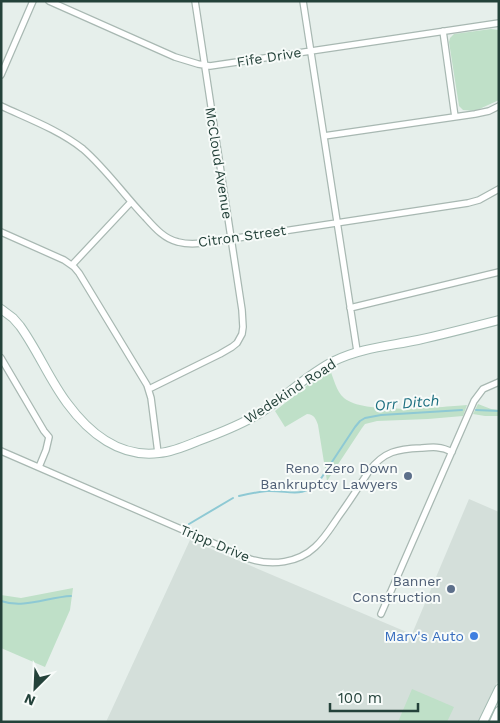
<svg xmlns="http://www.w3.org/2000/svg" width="500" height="723" font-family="'Work Sans',sans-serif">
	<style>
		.built { fill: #d4dfda }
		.green { fill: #bfe0c8 }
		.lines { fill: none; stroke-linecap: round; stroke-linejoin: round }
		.stream { stroke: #8ec9d4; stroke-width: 2 }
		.street-casing { stroke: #a8b8b2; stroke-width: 8 }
		.secondary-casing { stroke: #a4bbb3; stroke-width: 10 }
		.street { stroke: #fff; stroke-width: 5.5 }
		.secondary { stroke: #fff; stroke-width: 8 }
		.service-dot { fill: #5c6f8a; stroke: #f7fbf9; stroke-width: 2 }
		.shop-dot { fill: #3f7fe0; stroke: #f7fbf9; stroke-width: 2 }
		.labels { text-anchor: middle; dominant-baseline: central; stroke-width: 4; stroke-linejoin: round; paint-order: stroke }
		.street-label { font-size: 14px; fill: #24423a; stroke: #f7fbf9 }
		.service-label { font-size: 14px; fill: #4e5e75; stroke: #f7fbf9; text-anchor: end }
		.shop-label { font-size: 14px; fill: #366cbe; stroke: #f7fbf9; text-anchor: end }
		.water-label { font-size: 15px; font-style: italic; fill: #1c6f80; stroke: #f7fbf9 }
	</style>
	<rect width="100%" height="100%" fill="#e6efeb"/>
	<path class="built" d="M469,499L499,512V678L479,722H106L190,540L423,639L412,634Z"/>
	<path class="green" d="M491,29L499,30V100L475,111L463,110L459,106L449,42L450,38L454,34Z
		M330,370C334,379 336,391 344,398C364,415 440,407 467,405L463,416L428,419L377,421L365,424L362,428L327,481L318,425C316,419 314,414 307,414L285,427L275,411L314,380Z
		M478,404L491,409L499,410V416H485L473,414Z
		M73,588L70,610L45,667L1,648V595L21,598Z
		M412,689L454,707L447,722H398Z"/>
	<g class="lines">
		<path class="stream" d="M476,410L499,411
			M239,496C248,494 258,492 267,491C290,490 302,500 320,480L355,427L360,421L365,418L381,415L462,410
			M189,524L233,498
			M1,601C24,609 48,597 71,596"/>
		<defs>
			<path id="street" d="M49,1L175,57L198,64L210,66L499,23
				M303,1L357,351
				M443,31L455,117
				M1,75L33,1
				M1,106C29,119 59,130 83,149C106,169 124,195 145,217C154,227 164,239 178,242C193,246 209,242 224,240L468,203L479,200L499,189
				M324,136L475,114L489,111L499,106
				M1,232L64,260L74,267L79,273L147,385L151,398L158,453
				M72,265L131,202
				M350,308L499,272
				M1,358L44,431L49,437L46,450L39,467
				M149,389L220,354L232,347L237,343L242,334L243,327L242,310L195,1
				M1,451L250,559C272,566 298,563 315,547C326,537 333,524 341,513C351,499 360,485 369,471C384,451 398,449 421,448C432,447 441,446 452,452
				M381,614L474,401L483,389L499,382"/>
			<path id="secondary" d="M1,309L13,318L20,326C38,351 49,379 67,403C89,433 120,458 159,453C172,452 186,446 198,441C220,433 241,425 260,413C286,397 307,374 334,361C360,348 389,346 418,340C445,334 472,327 499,320
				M483,722L499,689
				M494,722L499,711"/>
		</defs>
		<use href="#street" class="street-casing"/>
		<use href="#secondary" class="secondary-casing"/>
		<use href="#street" class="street"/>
		<use href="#secondary" class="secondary"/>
	</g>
	<g class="service-dot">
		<circle cx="408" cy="476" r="5"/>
		<circle cx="451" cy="589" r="5"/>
	</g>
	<circle class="shop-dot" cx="474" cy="636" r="5"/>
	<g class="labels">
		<g class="street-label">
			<text transform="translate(269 57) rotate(-9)">Fife Drive</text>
			<text transform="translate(219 163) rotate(81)">McCloud Avenue</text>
			<text transform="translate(242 236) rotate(-8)">Citron Street</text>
			<text transform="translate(290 391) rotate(-33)">Wedekind Road</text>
			<text transform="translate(215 543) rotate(23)">Tripp Drive</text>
		</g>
		<g class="service-label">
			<text x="398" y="468">Reno Zero Down<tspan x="398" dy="16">Bankruptcy Lawyers</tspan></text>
			<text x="441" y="581">Banner<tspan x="441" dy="16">Construction</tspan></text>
		</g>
		<g class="shop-label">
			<text x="464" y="636">Marv's Auto</text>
		</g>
		<g class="water-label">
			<text transform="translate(407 403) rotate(-5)">Orr Ditch</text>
		</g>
	</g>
	<rect width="500" height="723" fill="none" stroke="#24423a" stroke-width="5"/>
	<g transform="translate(35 688) rotate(204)" stroke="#f7fbf9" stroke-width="4" paint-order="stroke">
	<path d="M0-4L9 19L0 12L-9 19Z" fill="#24423a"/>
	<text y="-8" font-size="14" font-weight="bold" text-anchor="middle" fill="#24423a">N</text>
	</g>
	<path d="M330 703v8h88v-8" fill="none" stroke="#24423a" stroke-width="2.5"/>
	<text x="338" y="703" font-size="15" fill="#24423a" stroke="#f7fbf9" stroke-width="4" paint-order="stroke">100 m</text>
</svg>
